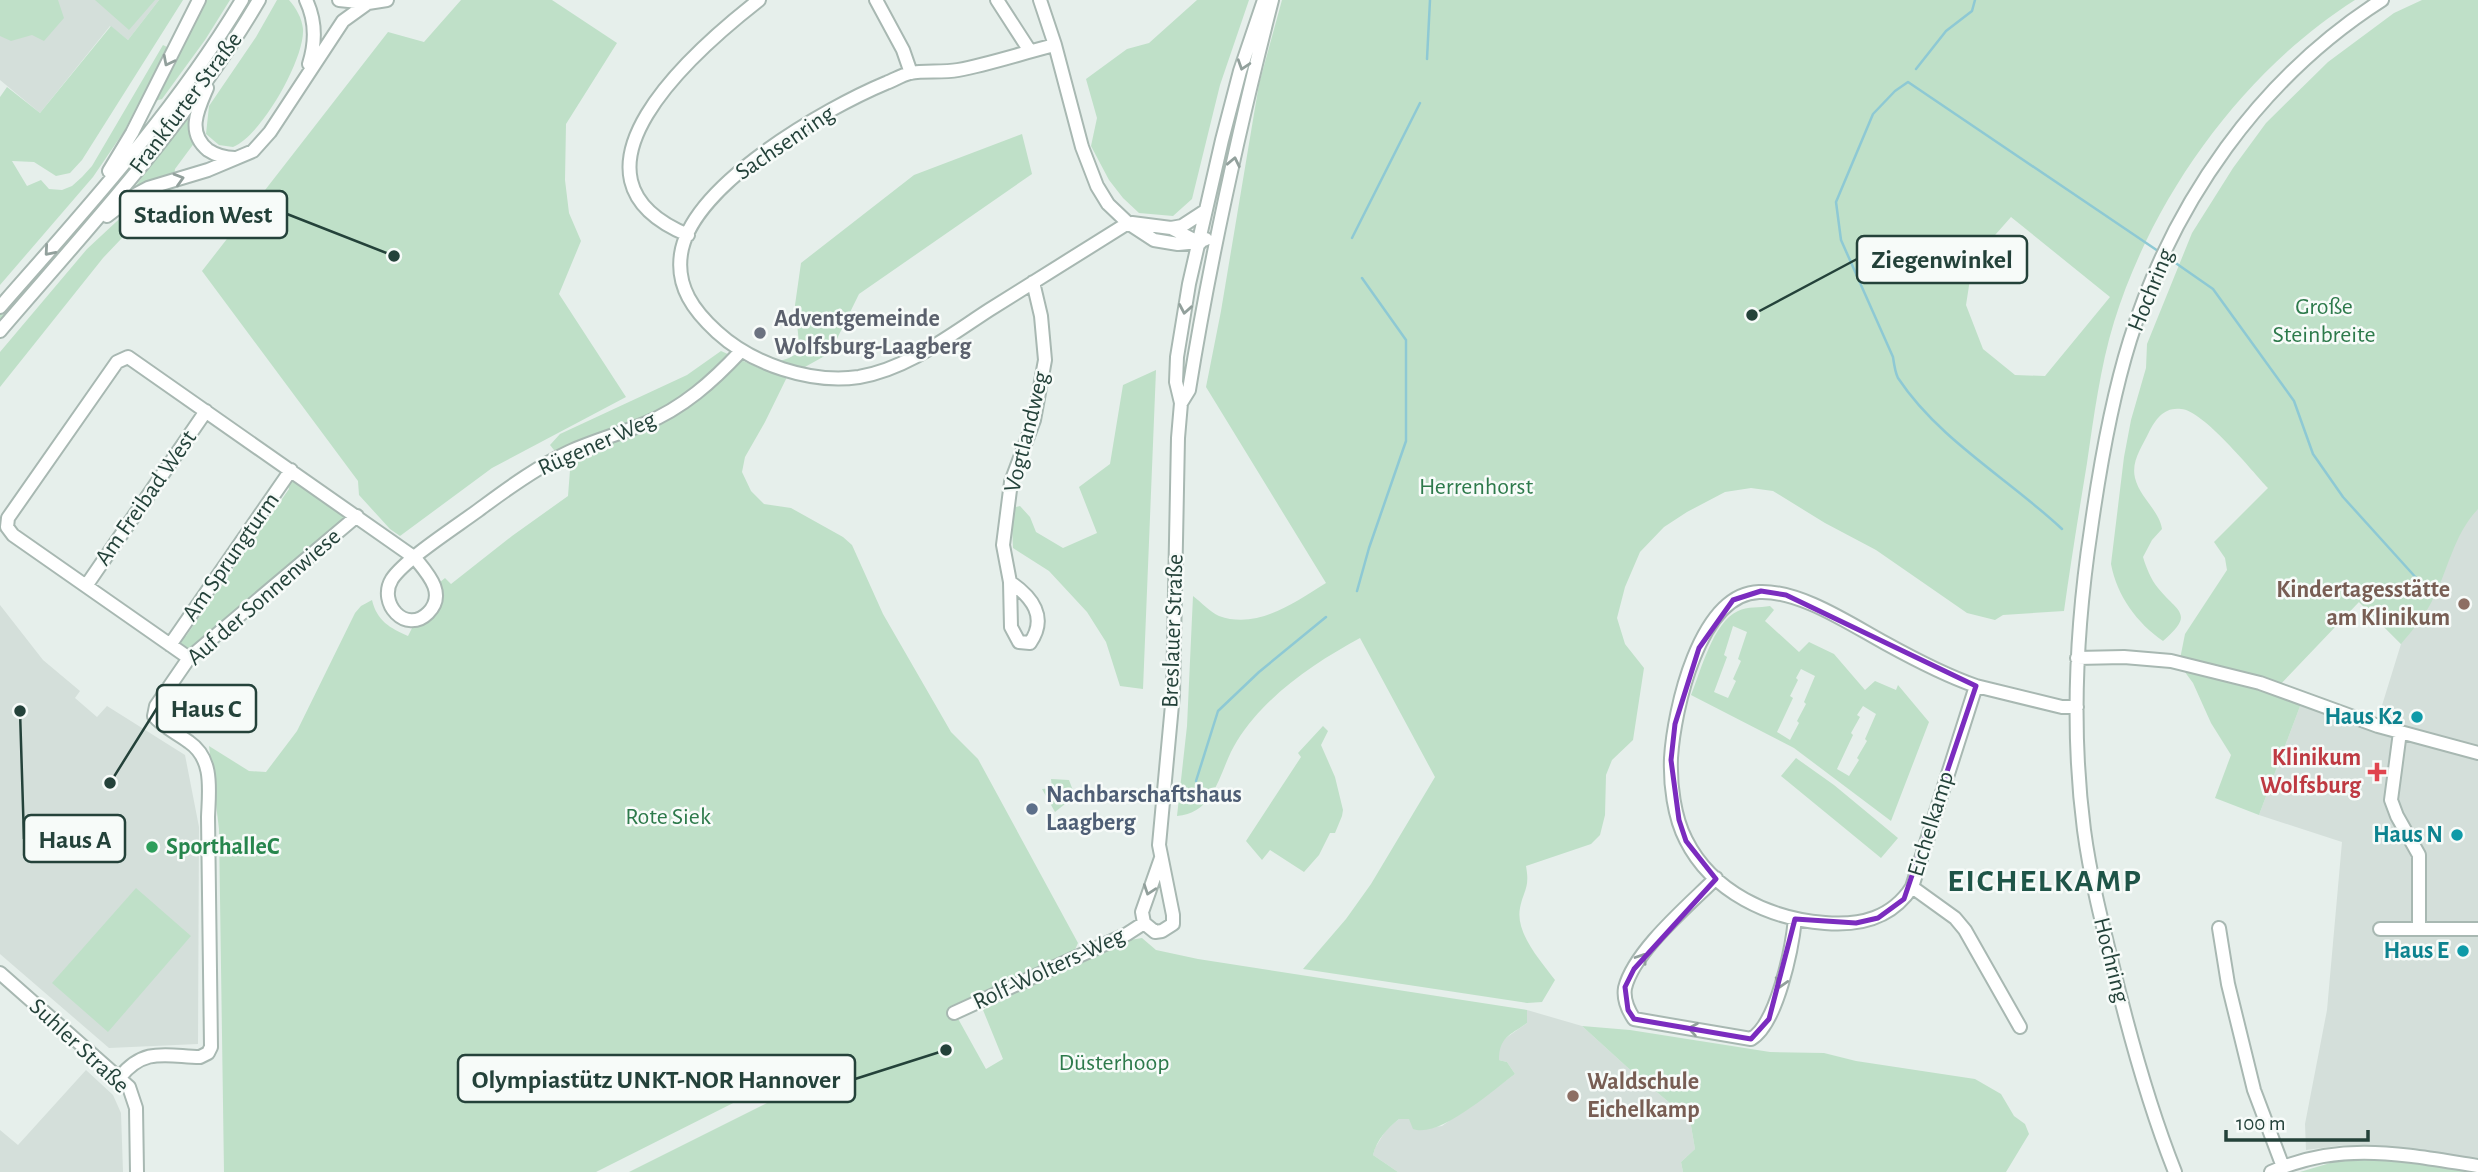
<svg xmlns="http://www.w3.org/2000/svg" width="2478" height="1172" font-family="'Alegreya Sans',sans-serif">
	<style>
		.built { fill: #d4dfda }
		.green { fill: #bfe0c8; fill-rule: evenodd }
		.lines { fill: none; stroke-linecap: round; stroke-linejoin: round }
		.stream { stroke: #8ec9d4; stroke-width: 2.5 }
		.minor-casing { stroke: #a8b8b2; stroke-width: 16 }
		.minor { stroke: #fff; stroke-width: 12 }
		.oneway { stroke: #92a09c }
		.marked { fill: none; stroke: #7b2cbf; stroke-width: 5; stroke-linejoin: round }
		.worship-dot { fill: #6b7280; stroke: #f7fbf9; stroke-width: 2.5 }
		.education-dot { fill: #8d6e63; stroke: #f7fbf9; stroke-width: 2.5 }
		.culture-dot { fill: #0f9aa8; stroke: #f7fbf9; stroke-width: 2.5 }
		.health-dot { fill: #e0444e; stroke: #f7fbf9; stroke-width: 2.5 }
		.service-dot { fill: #5c6f8a; stroke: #f7fbf9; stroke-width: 2.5 }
		.leisure-dot { fill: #2e9e5b; stroke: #f7fbf9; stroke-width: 2.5 }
		.labels { text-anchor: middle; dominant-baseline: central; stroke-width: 5; stroke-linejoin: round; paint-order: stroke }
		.street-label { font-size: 24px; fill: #24423a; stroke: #f7fbf9 }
		.park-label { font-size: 24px; fill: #2d7a4b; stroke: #f7fbf9 }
		.worship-label { font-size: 24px; font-weight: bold; fill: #5b616d; stroke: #f7fbf9; text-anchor: start }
		.education-label { font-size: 24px; font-weight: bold; fill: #785e54; stroke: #f7fbf9; text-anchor: end }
		.culture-label { font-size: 24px; font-weight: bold; fill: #0d838f; stroke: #f7fbf9; text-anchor: end }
		.health-label { font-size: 24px; font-weight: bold; fill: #be3a42; stroke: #f7fbf9; text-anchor: end }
		.service-label { font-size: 24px; font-weight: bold; fill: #4e5e75; stroke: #f7fbf9; text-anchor: start }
		.leisure-label { font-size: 24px; font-weight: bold; fill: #27864d; stroke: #f7fbf9; text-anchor: start }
		.district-label { font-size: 32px; font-weight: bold; letter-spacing: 2px; fill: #1f5548; stroke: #f7fbf9 }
		.leader { fill: none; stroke: #24423a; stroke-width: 2.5 }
		.callout-dot { fill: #24423a; stroke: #f7fbf9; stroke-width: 2.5 }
		.callout { fill: #f7fbf9; stroke: #24423a; stroke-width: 2.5 }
		.callout-label { font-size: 26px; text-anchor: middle; font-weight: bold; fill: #24423a }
	</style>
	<rect width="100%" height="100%" fill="#e6efeb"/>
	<path class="built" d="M0,0H159L128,40L110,26L40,113L0,80Z
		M2478,471V1158L2344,1145L2306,1150L2305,1124L2327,1010L2342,842L2259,815L2302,701L2375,728L2401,644L2359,602Z
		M0,605L43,660L80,691L75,698L97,717L107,706L185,755L199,827L198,1044L109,1048L0,954Z
		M1527,1010L1582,1026L1627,1067L1690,1120L1695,1149L1681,1162L1683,1172H1398L1373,1155L1375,1148L1386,1130L1399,1119H1409L1430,1128L1442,1126L1515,1074L1507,1062L1499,1060V1048L1503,1040L1527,1023Z
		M86,1070L113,1095L121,1113L123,1172H0V1130L18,1145Z"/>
	<path class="green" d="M0,0H58L64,18L44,41L32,35L11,41L0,36Z
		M95,0H155L129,30Z
		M159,0H183L82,160L70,173L56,176L34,162L12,161L27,186L41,180L49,189L62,190L72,186L82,177L92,166L163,45L167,47L125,130L93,177L0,285V97L7,87L40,113L111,26L128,40Z
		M206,0H230L205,40L162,99L155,101Z
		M277,0H289C296,8 302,18 303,29C305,59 261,136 233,147L219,145L206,134L209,106L256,37Z
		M461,0H552L617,43L566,124L565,180L569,213L581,241L559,294L626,397L492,468L400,536L390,529L359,495L358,481L202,271L388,32L424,42Z
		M1197,0H1249L1220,85L1192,199L1173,216L1139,213L1123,198L1109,180L1091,146L1097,118L1086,79L1127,49L1149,43Z
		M1282,0H2355C2243,71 2153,196 2114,322C2100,368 2094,416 2087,463C2079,512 2071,561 2064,611L2003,615L1995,620L1967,613L1876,550L1825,523L1773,491L1751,488L1725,492L1687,512L1664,527L1640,552L1625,587L1617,618L1625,644L1644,668L1633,740L1612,760L1606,775L1605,815L1600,835L1591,844L1526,866C1530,888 1524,889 1520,908C1515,933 1541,961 1555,980L1542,1002L1527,1003L1303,969L1346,919L1371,884L1435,777L1360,638C1314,663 1265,696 1237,741C1219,769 1217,813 1177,816L1187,726L1193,596C1201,602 1210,612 1219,616C1258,630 1295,602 1326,583L1206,387L1221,311L1259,84ZM2011,217L2110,297L2045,376L2015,375L1983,349L1966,305L1973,260Z
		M2422,0H2478V509C2453,535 2448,572 2431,603C2423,618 2412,631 2401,644L2359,602L2275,690L2302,701L2259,815L2215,798L2231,755L2211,723L2193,683L2179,664L2185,634L2227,570L2225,558L2214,542L2268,488C2252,471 2203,410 2181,409C2164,407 2156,419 2149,432C2142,447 2131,461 2135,478C2140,498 2159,510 2162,529L2152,540L2143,557C2146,567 2151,580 2158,588C2177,612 2196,613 2163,641C2137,623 2117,596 2111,564L2124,457L2131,420L2146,368L2147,344L2192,233L2233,168L2266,123L2328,62L2394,13Z
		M191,111L195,142L175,169L174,176L132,191Z
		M1022,134L1032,174L859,294L830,353L787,377L765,422L745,457L742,472L751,491L764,504L791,508L843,537L852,545L883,614L951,732L978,759L1078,943L1074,952L951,1006L986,1069L1003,1059L983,1010L1007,998V992L1124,941L1142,938L1156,950L1198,959L1527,1010V1023C1510,1035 1499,1037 1499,1060L1507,1062L1515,1074C1493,1090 1439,1139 1413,1129L1409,1119H1399C1387,1129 1377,1139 1373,1155L1398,1172H629L781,1096L775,1082L596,1172H224L219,829L209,746L249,771L266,772L297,731L355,613L361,606L372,600C377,621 390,628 408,636L413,626C440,622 443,607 439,583L445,578L451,584L512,536L568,496L570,470L550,445L560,434L687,375L721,351L759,368L789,358L800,352L795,305L801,263L914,175Z
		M108,191L111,194L0,322V315Z
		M130,209L140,219L103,258L0,387V352L87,249Z
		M1156,370L1143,689L1120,686L1106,642L1087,612L1049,571L1013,548L1011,508L1020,506L1030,517L1036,532L1063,548L1097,533L1079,487L1110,464L1123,385Z
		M291,481H295L345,515L346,518L192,648L186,649L179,640L181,637L186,636L289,489L287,484Z
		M1770,606L1774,610L1765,621L1799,652L1809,642L1834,654L1865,690L1875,681L1896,690L1898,685L1929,722L1891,821L1794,748L1691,695C1701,671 1713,622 1738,611C1747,606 1760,608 1770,606ZM1733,626L1747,632L1738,659L1741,661L1733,679L1736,681L1728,698L1714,692L1727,657L1724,655ZM1801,669L1815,676L1804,702L1806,704L1797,721L1799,723L1790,740L1777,732L1793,698L1790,696L1798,680L1796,678ZM1863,706L1876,714L1865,739L1867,741L1857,758L1859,760L1849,776L1837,769L1853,735L1851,733L1860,717L1857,715Z
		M1323,726L1328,731L1321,745L1335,777L1343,810L1342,816L1335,833H1330L1319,855L1304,872L1270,850L1262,860L1246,841L1301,757L1298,753Z
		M1796,758L1834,785L1898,838L1881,858L1781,776Z
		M1051,779L1069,780L1075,796L1055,812L1042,789L1052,788Z
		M136,888L191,936L108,1032L52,983Z
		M1582,1026L1630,1030L1770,1052L1824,1053L1856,1061L1975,1079L2001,1094L2014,1116L2025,1124L2029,1134L2006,1172H1683L1681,1162L1695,1149L1690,1120L1627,1067Z
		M2374,1157L2439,1164L2477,1172H2300L2347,1158Z"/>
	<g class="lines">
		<path class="stream" d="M1427,59L1430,0
			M1916,69L1946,31L1972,11L1975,0
			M1352,238L1420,103
			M2167,257L2213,289L2294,401L2313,454L2343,497L2428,591
			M2062,529C2009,479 1939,440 1898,378C1895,372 1894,364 1893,357L1841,240L1836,202L1873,114L1895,91L1908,82L2161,253
			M1357,591L1369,548L1406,441V340L1362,278
			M1196,781L1218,711L1259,672L1326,617"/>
		<defs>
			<path id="minor" d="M306,0C316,21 316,42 309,64
				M339,0L368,3L387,0
				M876,0L903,50L911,73
				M997,0L1030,51
				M1040,0L1055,45L1082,147L1097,186L1108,204L1128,223L1154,240L1178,244L1199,242L1206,239
				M1055,45C1022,53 990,64 958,70C942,73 925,70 910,73C902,75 894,80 886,83C826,108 691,185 681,254C676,287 694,311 717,332C752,364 810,384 859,377C907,369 949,336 989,310C1035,281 1082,252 1128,223
				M207,88C198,109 186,132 208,150C217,156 224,158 235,158
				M109,171L132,133L199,0
				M107,216L133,196L148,188L208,170L253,151L270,132L343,21L368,3
				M1132,223L1171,228L1200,243
				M1171,228L1182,226L1205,211
				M688,235C548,177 695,50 759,0
				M0,307C85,210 175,112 242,0
				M0,331C91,225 188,121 259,0
				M1181,403L1189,390C1210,259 1239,129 1272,0
				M1010,582C1032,597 1048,617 1030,643L1019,642L1011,627L1010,582L1003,545L1011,482L1034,420L1045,360L1041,316L1033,282
				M86,586L206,411
				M170,645L291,470
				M189,658L13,535L7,527L8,518L117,362L128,357L415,558C428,574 447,594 428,613C406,635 377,603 392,579C406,558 462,523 484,506C511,486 539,466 569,452C593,441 619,434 644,424C683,408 713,381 741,351
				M2077,658L2124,657L2171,661L2260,683L2378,726L2478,753
				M1976,686C1944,675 1914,659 1885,643C1850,624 1800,590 1759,592C1699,594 1674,710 1671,758C1670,784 1674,817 1686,840C1712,892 1770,919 1825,923C1861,926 1892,918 1912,887L1976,686L2062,707H2077
				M2400,732L2391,800L2397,816L2419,855V928
				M1161,858L1142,912L1144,923L1155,932L1162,931L1173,924V915L1159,845L1173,694L1178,438L1181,403L1176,382L1177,357L1189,284L1222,140L1240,71L1264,0
				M1716,878C1689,905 1634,951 1625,988C1623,1000 1628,1010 1634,1019L1751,1039C1777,1024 1792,949 1795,919
				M1912,887L1955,918L1965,930L2020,1027
				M2219,928L2228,984L2254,1090L2283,1167
				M2380,929H2478
				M0,973L129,1087L136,1108L137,1172
				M954,1013L1127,934L1144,923
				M120,1077C144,1047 166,1056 200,1057L208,1053L211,1047L208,817C209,790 214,759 189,742C177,733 163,727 154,716L156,706L189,658L357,516
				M2175,1172C2148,1104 2129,1034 2112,963C2101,919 2090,875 2084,830C2071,730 2076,628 2091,529C2100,465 2111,401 2130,340C2173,202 2260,78 2382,0
				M2271,1172C2342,1140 2406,1155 2478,1166"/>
		</defs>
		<use href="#minor" class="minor-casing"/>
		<use href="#minor" class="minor"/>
	</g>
	<defs><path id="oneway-chevron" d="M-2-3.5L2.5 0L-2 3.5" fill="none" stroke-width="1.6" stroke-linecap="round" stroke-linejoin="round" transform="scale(1.75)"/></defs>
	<g class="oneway">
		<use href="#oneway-chevron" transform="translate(168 61) rotate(117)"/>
		<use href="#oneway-chevron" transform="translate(1243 65) rotate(108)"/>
		<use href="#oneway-chevron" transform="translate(1234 162) rotate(-78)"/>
		<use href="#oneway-chevron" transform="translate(179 179) rotate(-17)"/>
		<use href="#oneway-chevron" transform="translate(49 251) rotate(131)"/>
		<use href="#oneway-chevron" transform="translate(1185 309) rotate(100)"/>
		<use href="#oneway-chevron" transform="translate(1149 890) rotate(109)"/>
		<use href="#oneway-chevron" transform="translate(1642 958) rotate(-56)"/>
		<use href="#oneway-chevron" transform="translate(1781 983) rotate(107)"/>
		<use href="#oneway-chevron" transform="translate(1693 1029) rotate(-170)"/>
	</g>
	<path class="marked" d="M1761,591L1786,595L1976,686L1904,899L1878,918L1856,923L1795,919L1769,1019L1751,1039L1634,1019L1628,1010L1625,987L1634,969L1716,879L1686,841L1679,820L1671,760L1675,724L1699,648L1733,600Z"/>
	<circle class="worship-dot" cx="760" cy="333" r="7"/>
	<g class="education-dot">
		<circle cx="2464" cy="604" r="7"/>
		<circle cx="1573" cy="1096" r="7"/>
	</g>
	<g class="culture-dot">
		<circle cx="2417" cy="717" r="7"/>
		<circle cx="2457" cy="835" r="7"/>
		<circle cx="2463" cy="951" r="7"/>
	</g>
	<path class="health-dot" d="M2373.5 761.5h7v7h7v7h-7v7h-7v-7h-7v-7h7z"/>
	<circle class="service-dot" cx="1032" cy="809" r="7"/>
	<circle class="leisure-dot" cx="152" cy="847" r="7"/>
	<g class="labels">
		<g class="street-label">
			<text transform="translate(186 103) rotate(-53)">Frankfurter Straße</text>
			<text transform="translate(785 143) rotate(-34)">Sachsenring</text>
			<text transform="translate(2151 290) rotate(-68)">Hochring</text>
			<text transform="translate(1027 432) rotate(-76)">Vogtlandweg</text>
			<text transform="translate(597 444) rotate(-24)">Rügener Weg</text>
			<text transform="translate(146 498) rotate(-55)">Am Freibad West</text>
			<text transform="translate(231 557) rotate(-55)">Am Sprungturm</text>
			<text transform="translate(264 597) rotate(-41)">Auf der Sonnenwiese</text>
			<text transform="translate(1173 631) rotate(-88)">Breslauer Straße</text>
			<text transform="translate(1931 824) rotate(-73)">Eichelkamp</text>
			<text transform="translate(2111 960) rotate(76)">Hochring</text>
			<text transform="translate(1049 969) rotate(-25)">Rolf-Wolters-Weg</text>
			<text transform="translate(79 1046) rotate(43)">Suhler Straße</text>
		</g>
		<g class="park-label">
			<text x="2324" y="307">Große<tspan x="2324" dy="28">Steinbreite</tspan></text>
			<text x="1476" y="487">Herrenhorst</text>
			<text x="668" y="817">Rote Siek</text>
			<text x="1114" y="1063">Düsterhoop</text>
		</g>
		<g class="worship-label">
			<text x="774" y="319">Adventgemeinde<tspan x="774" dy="28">Wolfsburg-Laagberg</tspan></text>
		</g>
		<g class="education-label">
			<text x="2450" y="590">Kindertagesstätte<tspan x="2450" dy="28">am Klinikum</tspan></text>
			<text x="1587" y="1082" text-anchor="start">Waldschule<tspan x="1587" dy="28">Eichelkamp</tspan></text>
		</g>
		<g class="culture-label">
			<text x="2403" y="717">Haus K2</text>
			<text x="2443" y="835">Haus N</text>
			<text x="2449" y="951">Haus E</text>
		</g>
		<g class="health-label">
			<text x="2361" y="758">Klinikum<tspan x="2361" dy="28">Wolfsburg</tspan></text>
		</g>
		<g class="service-label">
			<text x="1046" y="795">Nachbarschaftshaus<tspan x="1046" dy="28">Laagberg</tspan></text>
		</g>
		<g class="leisure-label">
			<text x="166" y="847">SporthalleC</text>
		</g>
		<g class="district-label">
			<text x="2045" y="881">EICHELKAMP</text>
		</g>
	</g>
	<path class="leader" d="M394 256L287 214M1752 315L1857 259M110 783L157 708M20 711L24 839M946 1050L855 1079"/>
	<g class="callout-dot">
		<circle cx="394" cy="256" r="7"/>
		<circle cx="1752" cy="315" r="7"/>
		<circle cx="110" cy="783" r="7"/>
		<circle cx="20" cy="711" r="7"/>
		<circle cx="946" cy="1050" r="7"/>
	</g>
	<g class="callout">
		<rect x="120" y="191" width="167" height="47" rx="7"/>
		<rect x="1857" y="236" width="170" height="47" rx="7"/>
		<rect x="157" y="685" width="99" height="47" rx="7"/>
		<rect x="24" y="815" width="101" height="47" rx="7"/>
		<rect x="458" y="1055" width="397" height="47" rx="7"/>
	</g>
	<g class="callout-label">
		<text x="203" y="223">Stadion West</text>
		<text x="1942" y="268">Ziegenwinkel</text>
		<text x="206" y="717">Haus C</text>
		<text x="75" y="848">Haus A</text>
		<text x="656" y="1088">Olympiastütz UNKT-NOR Hannover</text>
	</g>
	<path d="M2226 1130v10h142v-10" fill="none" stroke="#24423a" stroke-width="3.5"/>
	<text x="2236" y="1130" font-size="21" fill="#24423a" stroke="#f7fbf9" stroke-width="5" paint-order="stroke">100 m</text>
</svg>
